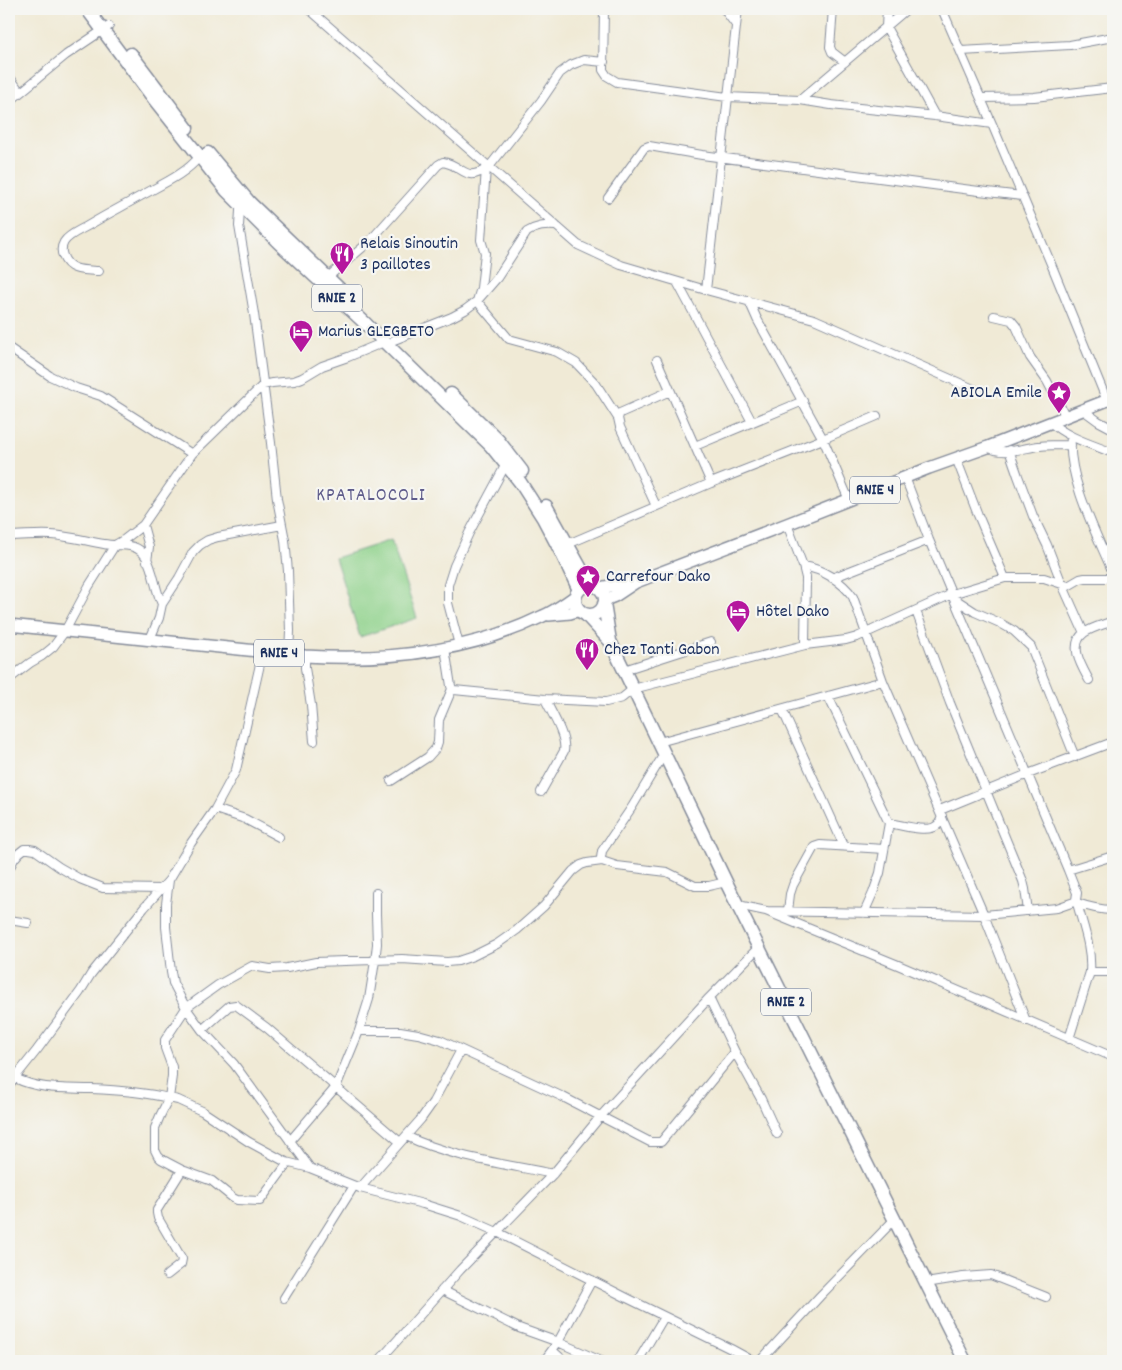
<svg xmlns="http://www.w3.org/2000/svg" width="1122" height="1370" font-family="Dekko,sans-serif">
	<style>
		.green { fill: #8ed18a; stroke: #548074 }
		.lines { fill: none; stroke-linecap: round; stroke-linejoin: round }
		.minor-casing { stroke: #868c9a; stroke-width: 10 }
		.primary-casing { stroke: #868c9a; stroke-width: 14 }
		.trunk-casing { stroke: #868c9a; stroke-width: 15 }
		.minor { stroke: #fff; stroke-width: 8 }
		.primary { stroke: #fff; stroke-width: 11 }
		.trunk { stroke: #fff; stroke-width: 12 }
		.labels { text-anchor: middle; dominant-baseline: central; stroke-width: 4.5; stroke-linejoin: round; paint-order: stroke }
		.shield { fill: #f6f6f2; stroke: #5d6b8a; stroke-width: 1 }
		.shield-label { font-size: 16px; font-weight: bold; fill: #1b2f5e }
		.poi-label { font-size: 18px; fill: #1b2f5e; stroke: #f6f6f2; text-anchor: start }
		.neighbourhood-label { font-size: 19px; letter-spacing: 1px; fill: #5f5c8b; stroke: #f6f6f2 }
	</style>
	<rect width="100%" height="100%" fill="#f6f6f2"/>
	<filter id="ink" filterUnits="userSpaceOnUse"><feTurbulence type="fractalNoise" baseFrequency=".02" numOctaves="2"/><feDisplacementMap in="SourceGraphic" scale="10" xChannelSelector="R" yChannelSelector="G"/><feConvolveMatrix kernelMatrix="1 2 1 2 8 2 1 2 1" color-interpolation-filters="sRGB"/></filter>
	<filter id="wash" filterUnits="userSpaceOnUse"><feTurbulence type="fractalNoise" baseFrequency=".0096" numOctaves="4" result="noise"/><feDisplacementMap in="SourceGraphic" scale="20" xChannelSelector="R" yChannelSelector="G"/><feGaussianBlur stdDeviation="1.12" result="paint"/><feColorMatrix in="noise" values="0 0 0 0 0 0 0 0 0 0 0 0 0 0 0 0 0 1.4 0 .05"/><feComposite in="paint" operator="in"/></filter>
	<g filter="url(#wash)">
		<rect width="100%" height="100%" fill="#f0ead6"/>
		<path class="green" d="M391,540L417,618L360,637L335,558Z"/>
	</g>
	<g filter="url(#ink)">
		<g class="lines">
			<defs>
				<path id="minor" d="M309,9L578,245L621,265L706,290L738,9
					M604,9L603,70L607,76L617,82L727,97L800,100L831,105L935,116L992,124L1054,271L1107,401
					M724,9L736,25
					M833,9L830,47L832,52L845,62
					M887,9L886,27L935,116
					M942,9L992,124
					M961,51L1070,45L1113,37
					M9,76L20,92
					M981,98L1034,97L1113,88
					M800,100L907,9
					M9,102L66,55L109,26
					M486,168L481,240L485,253L481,288L477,301L509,339L557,352L576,363L596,384L618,418
					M608,198L644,148L649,146L702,155L979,191L1022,196
					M242,203L240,211L239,226L254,314L271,443L277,499L285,540L288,571L290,631L289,654
					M99,271C85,270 69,272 63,256C61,251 61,247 64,242C69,234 81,230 89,225C106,215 123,206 139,197C160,185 185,175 200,156
					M328,277L369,242L438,165L443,162C465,166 464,184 489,167L541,101L560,73L571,65L584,60L604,62
					M677,282L752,422
					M706,290L814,319L978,391
					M749,301L757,319L823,439L849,500
					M994,316L1011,320L1016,326L1030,357L1047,381L1066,417
					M394,340L452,317L465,310L477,301L497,278L527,232C537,226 545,225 556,226
					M9,348L50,376L76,388L101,396L192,454
					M657,360L711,483
					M1083,410L1098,421L1113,429
					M1050,422C1068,438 1091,444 1113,453
					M1071,437C1067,478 1097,535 1113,573
					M695,446L803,401
					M988,447C1003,456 1023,448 1039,446C1049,445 1060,445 1071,445
					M1009,450L1018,476L1033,516L1047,545L1062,584L1084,633
					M956,458L978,515L1005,578
					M656,506L620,427L618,418L620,413L670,391
					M787,524L803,566L806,578L805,645
					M143,525L149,547L147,561
					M9,536C23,536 37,534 51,535C69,536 86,541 104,544C119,547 136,541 146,557C154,571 155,590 162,604
					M568,544L711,483L823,439L877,416
					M803,566C822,569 842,581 853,597L883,681L984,915L1026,1021
					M832,578L929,540
					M955,599L975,612L1000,623L1014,631L1031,647L1075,757
					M916,611L950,703L1023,881L1025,889L1028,911
					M150,639L159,618L162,604L179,578L193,552L200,545L208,540L218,537L282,525
					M459,645L448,603V585L454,566L469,533L506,464
					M445,648L451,686L452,689L454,690L545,699L606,702L622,698L633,689L805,645L846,640L857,637L952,594L1005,578H1044L1068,586L1080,579L1085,578H1113
					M263,651L236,770L215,809L191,843L169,880L166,904V927L171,972L173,983L186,1008L202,1030L234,1064L310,1168
					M305,656V668L311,705L314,741
					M624,670L711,642
					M9,679L30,663L42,656L53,647L65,631L89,586L115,545L125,539L143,525L192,454L263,385L272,383L294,381L302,378L322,366L348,357L384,342
					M1089,680C1082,667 1068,645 1084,633C1090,628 1105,624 1113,621
					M828,696L889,823L880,873L873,893L864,913
					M782,709L844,846
					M659,742L883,681
					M664,754L632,807L602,851L601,858L602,861L617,866L667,872L695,886H709L726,882
					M391,781L428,757L436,748L438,742L439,720L452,689
					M541,792L564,751C567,737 551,712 545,699
					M215,809L245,819L279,837
					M940,810L1028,774L1113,742
					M889,823C900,825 928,833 936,826C940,824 941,819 942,816
					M9,869L14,859L19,853L24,849H29L35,850L59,867L80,879L103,888L161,889
					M1068,870L1113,856
					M1074,902C1088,907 1099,910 1113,910
					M738,905L766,911L898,965L1113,1057
					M766,911L984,915L1057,908L1074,902L1076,900L1077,893L1068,870L929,540L905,477
					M788,911L790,894L793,885L814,847L820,845L884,849
					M9,920L28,923
					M1090,972H1113
					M709,998L735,1052L761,1099L777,1134
					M202,1030L229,1006L236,1005L267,1028L400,1142
					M359,1031H400L418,1034L440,1040L563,1097L650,1142H661L735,1052
					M1069,1039L1090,972C1092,948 1083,926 1077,903
					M15,1078C39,1090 65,1088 91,1089C117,1090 143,1092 169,1098L172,1076V1067L165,1048V1040L186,1008L218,985L252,966L270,969L287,968L316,962L402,959L447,962L458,961L473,956L497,944L517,930L544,906L573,871L581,865L587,863L602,861
					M9,1085L37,1050L80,992L91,974L144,908L169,880
					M406,1136C449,1157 506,1164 553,1174
					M290,1141L336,1087L359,1031L369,999L375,961L377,944L376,914V893
					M288,1163L260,1201L237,1200L233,1198L212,1181L182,1170L161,1159L158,1156L155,1150V1128L160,1116L169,1098L178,1100L202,1111L249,1142L286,1162L310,1168L360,1188L423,1204L461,1216L497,1232L627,1298L731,1349L753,1361
					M360,1188L421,1119L433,1102L461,1050
					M167,1275L181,1264L182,1259L158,1218L157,1213V1210L182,1170
					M926,1283L963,1277L991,1275L1046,1297
					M442,1290L519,1328L558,1342L592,1280
					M284,1298L354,1186
					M553,1351L564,1361
					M379,1361L460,1270L553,1174L600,1117L622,1093L709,998L759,947
					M544,1361L558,1342L601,1361
					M638,1361L664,1317
					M760,1361L820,1296L894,1220"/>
				<path id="primary" d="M599,588L634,582
					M605,600L615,596L636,582L787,524L929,468L988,447L1113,398
					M549,615L570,613L580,610
					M9,625L305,656C386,661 470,652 543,616C555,611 565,603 576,596"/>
				<path id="trunk" d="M87,9L154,99L227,191L278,242L366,324L491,446L520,482L543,518L562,554L579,590
					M131,54L187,128
					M208,153L250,203L349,298
					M451,394L498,440L522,471
					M546,506L590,585
					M575 600a15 15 0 1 1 30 0a15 15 0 1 1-30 0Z
					M604,604L610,641
					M585,614L610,641L726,882L965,1361"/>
			</defs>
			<use href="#minor" class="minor-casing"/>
			<use href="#primary" class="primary-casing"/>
			<use href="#trunk" class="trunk-casing"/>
			<use href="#minor" class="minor"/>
			<use href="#primary" class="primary"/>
			<use href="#trunk" class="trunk"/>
		</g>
	</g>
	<defs>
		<symbol id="restaurant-pin" viewBox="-11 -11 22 30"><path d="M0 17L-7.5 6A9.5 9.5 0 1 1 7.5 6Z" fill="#b5179e" stroke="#f6f6f2"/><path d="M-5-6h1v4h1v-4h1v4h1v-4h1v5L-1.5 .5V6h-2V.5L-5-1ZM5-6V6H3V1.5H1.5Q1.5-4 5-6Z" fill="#fff"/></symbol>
		<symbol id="hotel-pin" viewBox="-11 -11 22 30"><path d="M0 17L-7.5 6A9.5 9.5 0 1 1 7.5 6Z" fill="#b5179e" stroke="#f6f6f2"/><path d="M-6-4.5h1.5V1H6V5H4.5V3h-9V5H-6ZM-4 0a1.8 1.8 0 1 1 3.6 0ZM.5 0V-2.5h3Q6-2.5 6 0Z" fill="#fff"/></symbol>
		<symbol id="sight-pin" viewBox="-11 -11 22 30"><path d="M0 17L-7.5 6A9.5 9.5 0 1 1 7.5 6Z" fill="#b5179e" stroke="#f6f6f2"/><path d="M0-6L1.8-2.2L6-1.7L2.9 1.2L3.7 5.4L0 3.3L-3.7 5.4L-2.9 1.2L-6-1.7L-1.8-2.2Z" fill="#fff"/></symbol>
	</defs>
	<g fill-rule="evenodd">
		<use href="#restaurant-pin" x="328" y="240" width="28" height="38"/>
		<use href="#hotel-pin" x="287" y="318" width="28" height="38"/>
		<use href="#sight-pin" x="1045" y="379" width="28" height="38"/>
		<use href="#sight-pin" x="574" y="563" width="28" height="38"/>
		<use href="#hotel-pin" x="724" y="598" width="28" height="38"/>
		<use href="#restaurant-pin" x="573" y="636" width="28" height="38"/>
	</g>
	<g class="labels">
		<g class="shield">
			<rect x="312" y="284.5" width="50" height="27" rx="4"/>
			<rect x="850" y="476.5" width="50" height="27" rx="4"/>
			<rect x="254" y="639.5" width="50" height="27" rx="4"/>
			<rect x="761" y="988.5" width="50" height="27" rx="4"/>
		</g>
		<g class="shield-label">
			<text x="337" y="298">RNIE 2</text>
			<text x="875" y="490">RNIE 4</text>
			<text x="279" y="653">RNIE 4</text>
			<text x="786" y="1002">RNIE 2</text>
		</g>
		<g class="poi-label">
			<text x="360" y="244">Relais Sinoutin<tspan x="360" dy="21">3 paillotes</tspan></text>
			<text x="318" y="332">Marius GLEGBETO</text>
			<text x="1042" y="393" text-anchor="end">ABIOLA Emile</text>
			<text x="606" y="577">Carrefour Dako</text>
			<text x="756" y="612">Hôtel Dako</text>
			<text x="604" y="650">Chez Tanti Gabon</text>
		</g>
		<g class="neighbourhood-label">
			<text x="371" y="496">KPATALOCOLI</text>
		</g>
	</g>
	<rect width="1122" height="1370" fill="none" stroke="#f6f6f2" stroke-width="30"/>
</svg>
